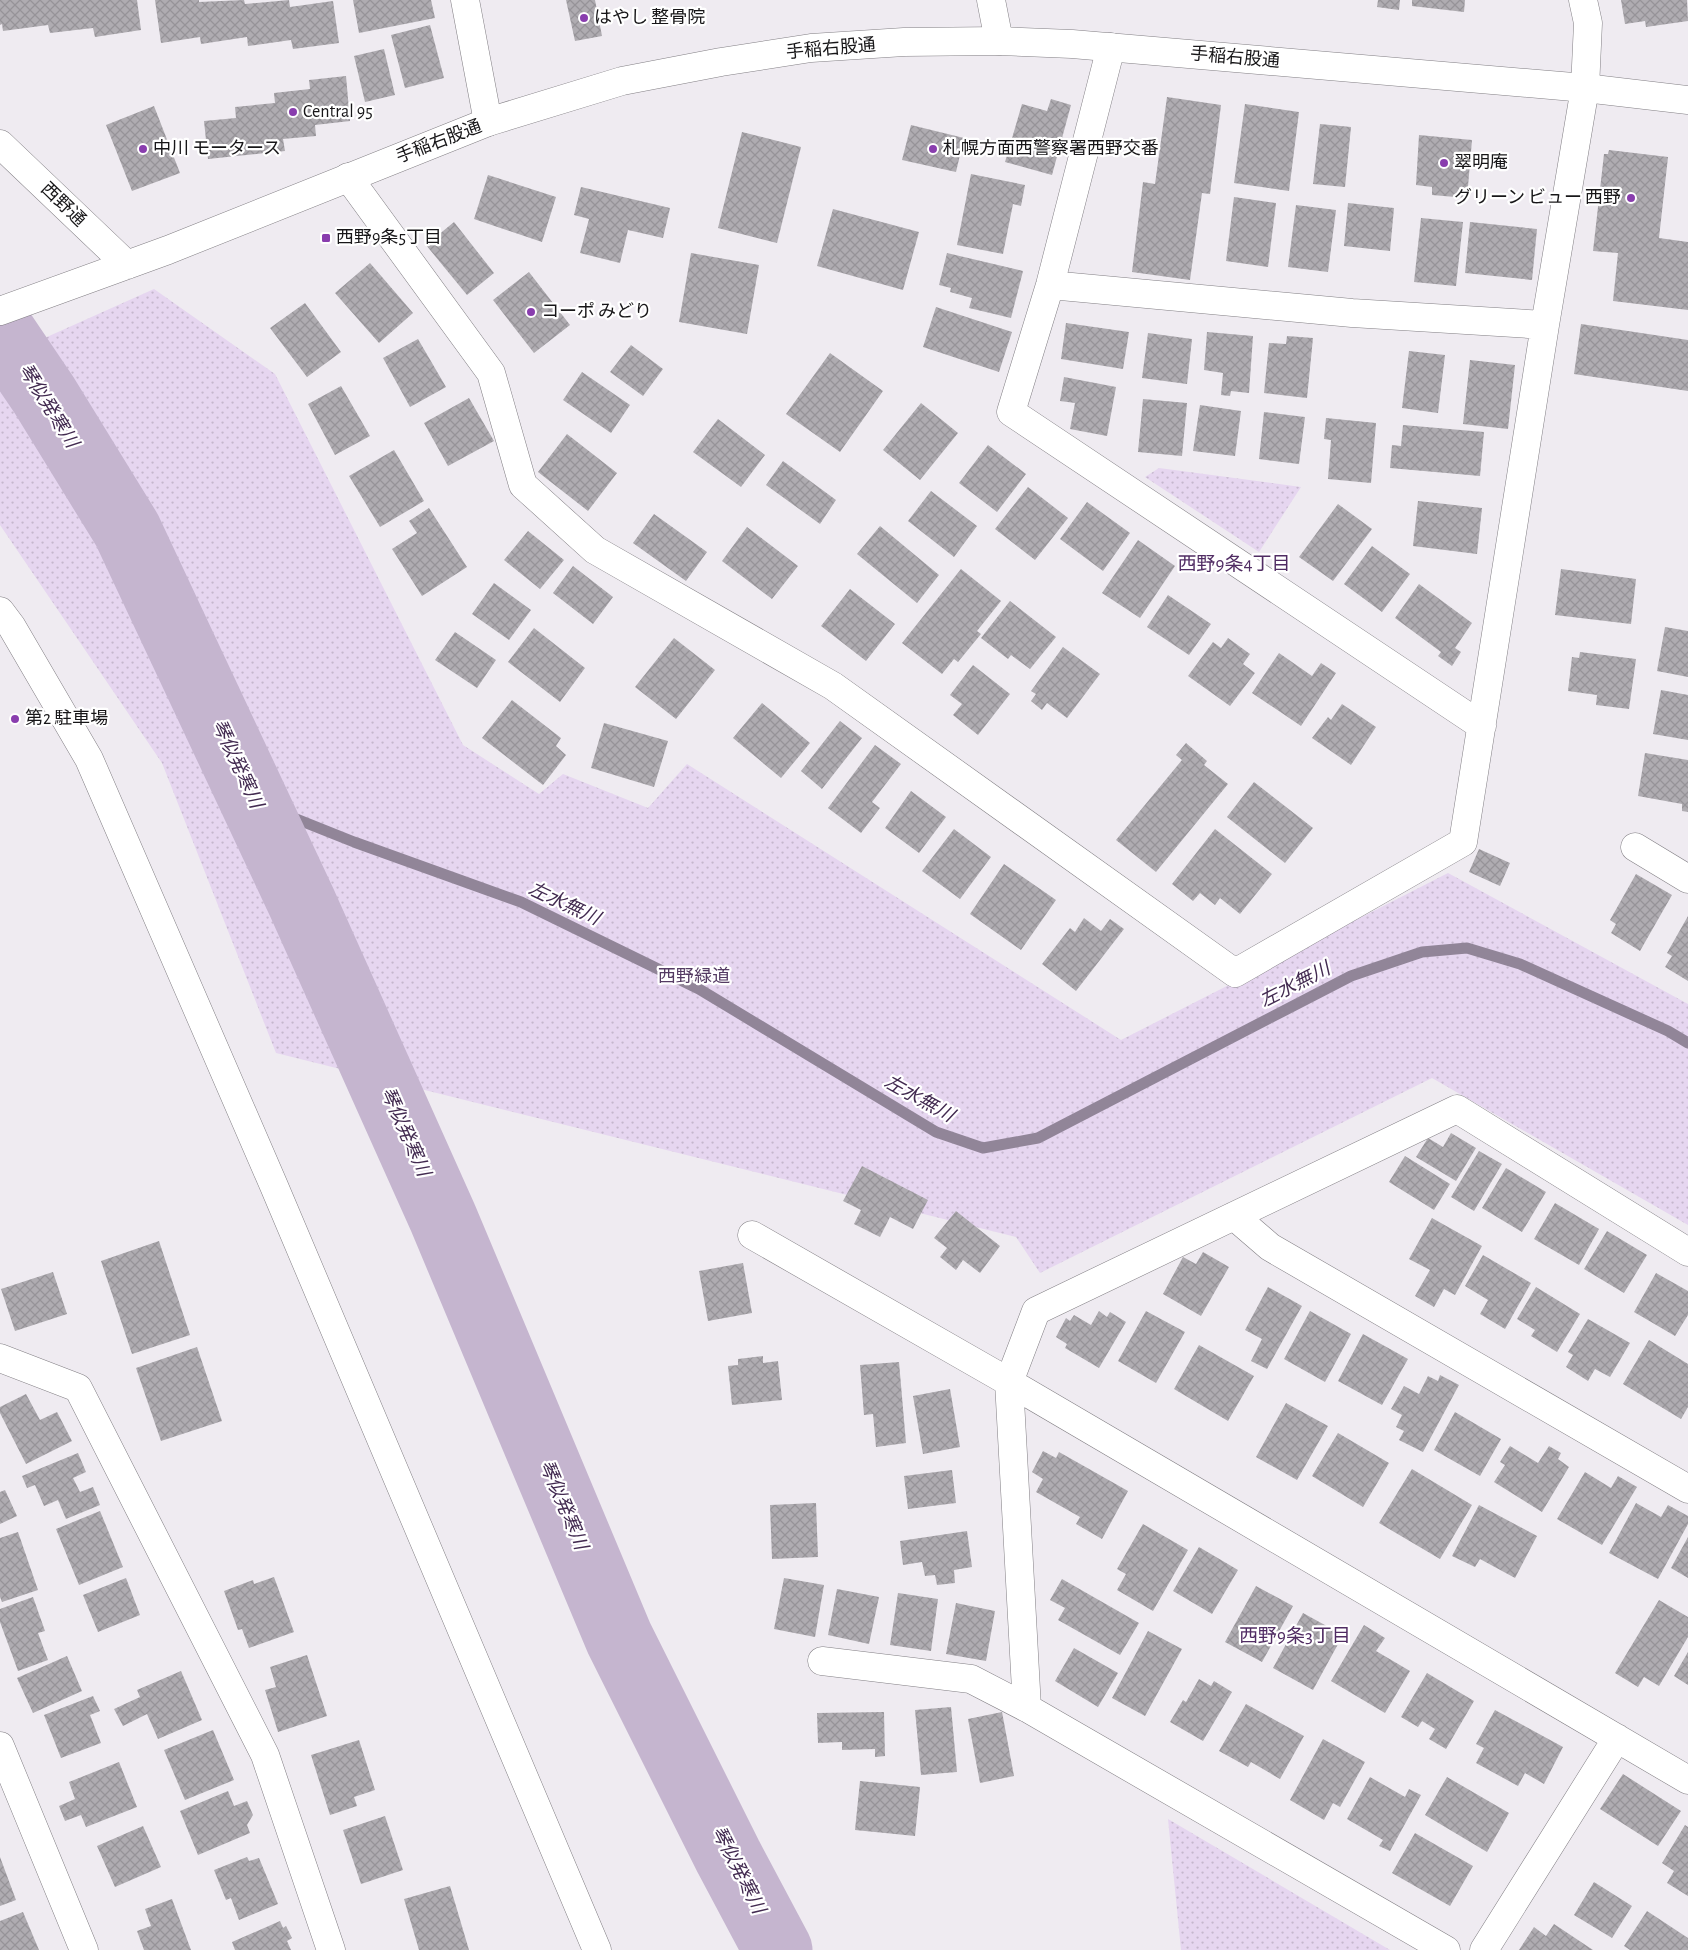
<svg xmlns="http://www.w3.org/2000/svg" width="1688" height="1950" font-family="'Alegreya Sans','Noto Sans JP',sans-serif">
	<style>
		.grass { fill: url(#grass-dots) }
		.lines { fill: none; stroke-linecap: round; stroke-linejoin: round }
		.stream { stroke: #918598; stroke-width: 11 }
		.river { stroke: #c5b5cf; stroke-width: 69 }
		.building { fill: url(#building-cross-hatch) }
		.street-casing { stroke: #827f84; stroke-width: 29 }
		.secondary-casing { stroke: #827f84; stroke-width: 29 }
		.street { stroke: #fff; stroke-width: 28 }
		.secondary { stroke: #fff; stroke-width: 28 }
		.poi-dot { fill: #893dae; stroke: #fff; stroke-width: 2 }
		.labels { text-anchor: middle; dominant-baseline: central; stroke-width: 4.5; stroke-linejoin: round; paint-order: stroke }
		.poi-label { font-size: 18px; fill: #171618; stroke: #fff; text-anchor: start }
		.street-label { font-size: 18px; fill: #171618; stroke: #fff }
		.park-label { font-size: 18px; fill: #543b63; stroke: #fff }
		.water-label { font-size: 19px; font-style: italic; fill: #422a50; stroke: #fff }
		.neighbourhood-label { font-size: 19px; fill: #502c63; stroke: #fff }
	</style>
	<defs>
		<pattern id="grass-dots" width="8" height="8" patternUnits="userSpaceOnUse" patternTransform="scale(1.25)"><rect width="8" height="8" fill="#e6d6f0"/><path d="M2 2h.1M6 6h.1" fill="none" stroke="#c5b7cd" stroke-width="1.8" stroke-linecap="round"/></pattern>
		<pattern id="building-cross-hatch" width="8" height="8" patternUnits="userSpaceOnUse" patternTransform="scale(1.25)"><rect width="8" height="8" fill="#afacb1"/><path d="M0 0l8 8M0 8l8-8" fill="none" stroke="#969398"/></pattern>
	</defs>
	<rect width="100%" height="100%" fill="#efebf1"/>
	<path class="grass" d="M154,289L275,374L463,745L539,794L563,774L648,808L687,764L1121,1040L1448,873L1688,1004V1225L1432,1078L1040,1273L1016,1237L276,1053L162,763L0,525V358Z
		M1159,468L1301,487L1259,552L1145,477Z
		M1168,1819L1390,1950H1181Z"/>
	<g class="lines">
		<path class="stream" d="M254,802L354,842L521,902L699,989L936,1132L983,1148L1038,1138L1351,976L1422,952L1467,948L1520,964L1668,1031L1688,1043"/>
		<path class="river" d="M0,330L44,395L127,530L302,903L443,1218L619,1638L728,1856L778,1950"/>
	</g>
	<path class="building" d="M0,0H137L141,30L95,37L93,28L50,33L48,25L3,31L2,24L0,25Z
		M155,0H199V2L244,0L245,4L289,0L290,7L333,1L339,43L293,49L291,40L248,46L247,37L201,44L200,37L161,43Z
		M353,0H431L435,18L359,33Z
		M566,0H595L602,36L575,41Z
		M1378,0H1400L1399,10L1377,7Z
		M1412,0H1465L1464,12L1412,6Z
		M1621,0H1687L1688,21L1646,27L1645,21L1625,24Z
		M430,25L444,78L405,88L391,35Z
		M384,49L395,95L365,102L354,56Z
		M346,76L350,121L315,125L316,136L283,139L285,151L208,159L204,121L236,118L235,107L275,103L274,93L310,89L309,80Z
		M1167,97L1221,105L1210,194L1202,193L1190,280L1132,272L1143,182L1155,184Z
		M1051,99L1071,105L1052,175L1005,162L1022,104L1047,111Z
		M1245,104L1299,112L1289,191L1234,183Z
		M154,106L180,173L132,191L106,125Z
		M1320,124L1351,127L1345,187L1313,184Z
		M911,125L964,138L956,172L902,160Z
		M742,132L801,147L777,243L718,228Z
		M1419,135L1472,140L1467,198L1432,195V187L1416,185Z
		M1609,150L1668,157L1659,238L1688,242V310L1613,301L1618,253L1593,251L1604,154H1608Z
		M971,174L1025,185L1021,206L1013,204L1003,254L957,245Z
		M488,175L556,197L542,242L474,219Z
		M581,187L670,208L663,238L628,230L620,263L580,253L589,219L574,215Z
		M1234,197L1276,203L1268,267L1226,261Z
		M1348,203L1394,208L1390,251L1344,246Z
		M1296,205L1336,210L1328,272L1288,267Z
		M833,209L919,232L903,290L817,266Z
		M1421,218L1463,222L1456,286L1414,282Z
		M454,222L494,273L467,295L426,245Z
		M1470,222L1537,229L1532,280L1465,273Z
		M691,253L759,265L747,334L679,322Z
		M947,253L1023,271L1011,318L969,308L972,298L950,292L951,288L939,285Z
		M370,263L413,313L379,343L335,293Z
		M529,272L570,325L534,353L493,300Z
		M305,303L341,352L307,377L270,328Z
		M936,307L1012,332L999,372L923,347Z
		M1066,323L1129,332L1123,369L1061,359Z
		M1581,324L1688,340V391L1574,374Z
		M1207,332L1253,336L1249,393L1231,391L1230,396L1221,395L1223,373L1204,370Z
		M1148,333L1192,339L1187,384L1142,378Z
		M1287,336L1313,338L1307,398L1264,393L1269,343L1286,344Z
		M418,339L446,387L410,407L383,358Z
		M631,345L663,369L643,396L610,372Z
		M1409,351L1445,355L1438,413L1402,408Z
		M830,353L883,391L840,452L786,414Z
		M1470,360L1515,365L1508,429L1463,424Z
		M582,372L630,405L611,433L563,400Z
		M1064,377L1116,387L1107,436L1070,429L1075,403L1060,401Z
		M341,386L370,436L335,455L308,404Z
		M469,398L494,441L448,466L424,423Z
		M1143,399L1187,403L1182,456L1138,452Z
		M921,403L958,433L920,480L883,450Z
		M1200,405L1241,411L1235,456L1193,451Z
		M1264,412L1305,417L1299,464L1259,459Z
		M1326,418L1376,423L1371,483L1328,479L1331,440L1324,439Z
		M718,419L765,455L741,487L693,452Z
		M1403,425L1484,432L1480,476L1390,468L1392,445L1401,446Z
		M567,434L617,473L588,511L538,472Z
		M988,445L1026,474L997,512L959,483Z
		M394,450L424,501L380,527L349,476Z
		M783,461L836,500L820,524L766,485Z
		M1028,487L1068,518L1035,560L995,529Z
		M931,491L977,526L954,557L908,521Z
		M1418,501L1482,508L1477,554L1413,546Z
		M1087,502L1130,533L1103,571L1060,539Z
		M1338,504L1372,529L1333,581L1299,557Z
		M429,508L467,567L422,596L392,549L417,533L409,521Z
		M654,514L707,552L686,581L633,543Z
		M880,526L939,575L917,603L857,554Z
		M747,527L798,566L772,599L722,561Z
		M528,531L564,560L540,589L504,560Z
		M1138,540L1175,566L1140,618L1102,593Z
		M1372,546L1410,574L1382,612L1344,584Z
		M573,566L613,597L593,624L553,593Z
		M961,569L1001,601L977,631L981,634L958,662L954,659L942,674L902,643Z
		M1561,569L1636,579L1631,624L1555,615Z
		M494,583L531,610L509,640L472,614Z
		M1419,584L1472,623L1455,648L1461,652L1452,666L1438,656L1441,652L1395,618Z
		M850,589L895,624L866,661L821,626Z
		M1168,595L1211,624L1189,655L1147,627Z
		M1010,601L1056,637L1030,669L1011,655L1008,659L981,638Z
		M1665,627L1688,631V677L1657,671Z
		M534,628L585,668L560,702L508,662Z
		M455,632L496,660L477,688L435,660Z
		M674,638L715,670L676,719L635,687Z
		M1228,638L1250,654L1243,664L1255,673L1230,706L1188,676L1213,642L1221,648Z
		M1063,647L1100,674L1067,718L1047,703L1042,710L1031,701L1036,694L1031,691Z
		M1580,652L1636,659L1629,709L1596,705L1597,695L1568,691L1572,657L1579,658Z
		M1279,653L1312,676L1321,663L1336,673L1301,726L1252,693Z
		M973,665L1010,694L978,735L953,715L962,704L950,695Z
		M1661,690L1688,695V740L1653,734Z
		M512,700L561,738L556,746L566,755L543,785L482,738Z
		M762,703L810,743L781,778L733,738Z
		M1342,704L1376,727L1351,765L1312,738L1328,717L1331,720Z
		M840,721L862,738L822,789L801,771Z
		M604,723L668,741L654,787L591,768Z
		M1186,743L1207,761L1204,765L1228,784L1156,872L1116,840L1182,760L1176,755Z
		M875,745L901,764L872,802L880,808L861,833L828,808Z
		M1645,753L1688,760V812L1682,811V804L1638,796Z
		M1254,782L1313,828L1285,863L1227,817Z
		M911,791L946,817L919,853L885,828Z
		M954,829L991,857L960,899L922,871Z
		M1215,829L1272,874L1240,914L1220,898L1215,905L1200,893L1193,901L1172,884Z
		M1479,849L1510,863L1500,886L1469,872Z
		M1004,864L1056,900L1021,950L970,914Z
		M1636,874L1672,895L1640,951L1611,933L1616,924L1610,920Z
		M1688,916V981L1665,967L1672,956L1667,953Z
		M1084,918L1101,931L1110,919L1124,929L1076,991L1042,964L1070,928L1075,932Z
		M1451,1133L1476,1148L1456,1181L1416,1157L1428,1138L1443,1147Z
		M1479,1151L1502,1164L1474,1211L1451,1197Z
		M1405,1156L1450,1184L1434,1210L1389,1182Z
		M862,1166L928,1200L913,1229L890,1217L880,1237L854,1224L861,1210L843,1201Z
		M1506,1168L1546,1192L1522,1232L1482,1208Z
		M1555,1203L1599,1229L1579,1265L1534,1239Z
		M956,1211L1000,1246L980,1273L963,1260L956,1270L940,1257L947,1248L934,1238Z
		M1432,1218L1482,1246L1455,1295L1444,1289L1434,1307L1415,1296L1430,1270L1409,1259Z
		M1607,1231L1647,1255L1624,1293L1584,1269Z
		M159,1241L190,1335L132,1354L101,1261Z
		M1203,1252L1229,1267L1201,1316L1163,1294L1183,1257L1196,1264Z
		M1483,1255L1531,1283L1505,1329L1480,1314L1488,1300L1465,1286Z
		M743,1263L752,1313L708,1321L699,1271Z
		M53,1272L67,1314L15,1331L1,1289Z
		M1656,1273L1688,1291V1315L1675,1336L1634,1312Z
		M1268,1287L1302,1306L1267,1369L1251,1361L1262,1339L1245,1330Z
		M1536,1287L1580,1314L1557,1352L1531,1336L1535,1330L1517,1319Z
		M1099,1311L1107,1317L1110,1312L1126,1322L1099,1368L1065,1348L1067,1344L1056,1337L1066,1318L1070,1321L1074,1315L1091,1325Z
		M1146,1311L1185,1332L1156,1383L1118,1361Z
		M1310,1311L1351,1334L1325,1382L1284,1359Z
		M1588,1319L1630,1343L1610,1377L1595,1369L1588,1381L1566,1367L1573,1355L1568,1352Z
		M1363,1334L1408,1359L1382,1405L1338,1381Z
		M1649,1340L1688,1364V1407L1681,1419L1623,1384Z
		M1199,1345L1254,1376L1228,1421L1174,1389Z
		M197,1347L222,1421L161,1441L136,1368Z
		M763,1356V1363L778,1361L782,1400L732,1405L728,1366L738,1365V1359Z
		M899,1362L906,1443L876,1447L873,1414L864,1415L860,1365Z
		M1440,1375L1459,1385L1423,1452L1399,1440L1404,1431L1396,1427L1402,1415L1391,1409L1404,1386L1419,1394L1428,1376L1438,1381Z
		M950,1389L960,1447L923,1454L913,1396Z
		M26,1394L40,1420L57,1412L72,1441L26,1464L0,1413V1407Z
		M1286,1403L1328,1426L1297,1480L1256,1457Z
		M1455,1412L1501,1439L1480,1476L1434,1450Z
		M1338,1433L1389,1463L1363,1507L1312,1476Z
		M1510,1446L1538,1463L1549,1446L1561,1453L1558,1459L1569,1467L1542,1512L1494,1482L1505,1465L1500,1462Z
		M1043,1451L1056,1458L1059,1452L1128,1491L1102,1539L1076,1524L1080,1517L1036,1492L1043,1479L1032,1472Z
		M78,1453L86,1472L73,1478L80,1492L93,1487L100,1505L66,1519L58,1500L44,1506L35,1485L27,1488L22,1476Z
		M1412,1469L1472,1505L1440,1559L1379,1523Z
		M952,1470L956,1503L908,1509L904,1476Z
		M1585,1472L1611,1488L1618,1476L1637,1487L1602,1545L1557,1519Z
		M5,1490L17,1516L0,1524V1492Z
		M816,1503L818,1557L772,1559L770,1505Z
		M1636,1503L1661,1517L1668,1505L1688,1516V1524L1658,1579L1609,1553Z
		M1479,1505L1537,1536L1515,1578L1480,1559L1475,1567L1452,1556Z
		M100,1511L123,1567L79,1585L56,1529Z
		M1143,1524L1188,1550L1153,1611L1117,1590L1126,1574L1117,1569Z
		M967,1531L972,1567L954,1570L955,1583L937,1585L935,1575L925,1576L922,1562L903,1565L900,1541Z
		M18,1532L38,1590L2,1602L0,1597V1538Z
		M1688,1537V1578L1671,1568Z
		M1199,1547L1238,1570L1212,1614L1173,1591Z
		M274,1577L294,1632L249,1648L242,1629L238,1630L224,1591L253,1580L254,1584Z
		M126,1578L140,1615L98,1632L83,1595Z
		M784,1578L824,1585L815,1637L774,1629Z
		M1062,1579L1139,1623L1120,1655L1058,1620L1065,1608L1050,1600Z
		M1256,1586L1293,1606L1262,1662L1225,1642Z
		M837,1589L879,1597L869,1644L828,1635Z
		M898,1593L938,1599L931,1651L890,1645Z
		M33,1597L45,1631L38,1633L48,1660L18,1671L0,1622V1609Z
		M1659,1600L1688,1617V1637L1659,1686L1644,1677L1638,1687L1615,1673Z
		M956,1603L995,1611L986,1661L946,1654Z
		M1303,1613L1343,1635L1313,1690L1273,1668Z
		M1364,1625L1385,1638L1376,1651L1410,1671L1385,1713L1331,1681Z
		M1148,1631L1182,1649L1145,1716L1112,1698Z
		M1074,1648L1118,1673L1098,1707L1055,1681Z
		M1688,1652V1685L1674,1676Z
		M307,1655L327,1716L278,1732L265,1690L276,1687L270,1667Z
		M67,1656L82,1691L33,1713L17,1678Z
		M181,1671L202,1720L158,1739L147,1714L123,1726L114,1709L140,1697L137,1690Z
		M1427,1673L1474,1701L1446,1749L1429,1739L1435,1729L1422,1721L1418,1727L1401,1717Z
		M1199,1679L1211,1686L1214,1681L1232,1692L1203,1741L1170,1722L1183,1700L1186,1702Z
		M93,1696L100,1711L90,1715L101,1743L61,1758L44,1715Z
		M1246,1704L1304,1736L1280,1779L1251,1762L1248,1767L1219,1751Z
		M951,1707L957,1772L921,1775L915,1710Z
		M1495,1710L1563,1747L1544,1784L1525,1773L1518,1786L1476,1763L1484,1748L1476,1744Z
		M884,1712L885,1756L875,1757V1749L842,1750V1742L818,1743L817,1713Z
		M1002,1712L1014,1776L980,1783L968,1719Z
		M213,1730L234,1780L185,1800L164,1750Z
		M1323,1739L1365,1762L1340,1807L1333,1803L1324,1820L1290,1800Z
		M359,1740L375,1790L354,1797L357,1806L330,1815L311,1755Z
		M119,1762L137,1807L86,1827L81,1815L65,1821L59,1806L75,1799L69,1782Z
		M1623,1774L1681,1811L1658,1846L1600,1809Z
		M1370,1777L1405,1797L1409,1789L1421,1795L1390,1851L1379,1846L1383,1840L1347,1819Z
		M1447,1777L1509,1813L1487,1852L1425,1815Z
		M860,1781L920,1787L915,1836L855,1830Z
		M228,1791L234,1806L247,1801L253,1815L247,1825L250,1833L198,1855L180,1811Z
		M385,1816L403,1870L361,1884L343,1830Z
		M1685,1825L1688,1827V1896L1667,1883L1674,1871L1662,1863Z
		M143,1826L161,1867L115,1887L97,1846Z
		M1415,1833L1473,1866L1450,1906L1392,1873Z
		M0,1857L16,1900L0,1906Z
		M247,1857L249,1861L259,1858L278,1904L239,1920L231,1898L226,1900L214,1870Z
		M1594,1882L1632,1906L1612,1938L1574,1915Z
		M450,1886L469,1950H419L404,1899Z
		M172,1899L191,1950H144L137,1931L151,1926L145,1909Z
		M1647,1911L1688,1938V1950H1630L1624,1946Z
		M23,1912L39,1950H0V1921Z
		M280,1921L283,1928L286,1926L292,1938L287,1941L291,1950H235L232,1942Z
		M1554,1924L1593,1950H1519L1534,1927L1546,1936Z"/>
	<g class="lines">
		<defs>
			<path id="street" d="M465,0L488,122
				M991,0L999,41
				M1111,47L1050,285L1011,412L1482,726
				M348,177L491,373L523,485L595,550L833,686L1235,973L1463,842L1545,325L1585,88L1588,23L1583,0
				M1050,285L1352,313L1545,325
				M0,611L12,627L89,759L274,1186L597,1950
				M1635,847L1688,879
				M1234,1216L1270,1247L1688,1489
				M752,1235L1009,1382L1688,1780
				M0,1358L78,1388L265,1755L331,1950
				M822,1661L971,1679L1027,1708L1446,1950
				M1027,1708L1009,1382L1036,1311L1457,1109L1688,1252
				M0,1746L84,1950
				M1484,1950L1617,1738"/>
			<path id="secondary" d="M0,144L127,265
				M0,311L168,250L488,122L622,81L721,62L811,48L904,42L999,41L1072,44L1585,88L1688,100"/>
		</defs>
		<use href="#street" class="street-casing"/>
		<use href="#secondary" class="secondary-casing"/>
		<use href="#street" class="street"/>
		<use href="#secondary" class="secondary"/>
	</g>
	<g class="poi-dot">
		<circle cx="584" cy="18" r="5"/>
		<circle cx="293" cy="112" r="5"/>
		<circle cx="143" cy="149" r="5"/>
		<circle cx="933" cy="149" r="5"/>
		<circle cx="1444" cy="163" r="5"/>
		<circle cx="1631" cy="198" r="5"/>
		<rect x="321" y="233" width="10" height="10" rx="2.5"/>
		<circle cx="531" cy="312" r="5"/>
		<circle cx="15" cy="719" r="5"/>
	</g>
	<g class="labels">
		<g class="poi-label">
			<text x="594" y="18">はやし 整骨院</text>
			<text x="303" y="112">Central 95</text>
			<text x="153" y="149">中川 モータース</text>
			<text x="943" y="149">札幌方面西警察署西野交番</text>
			<text x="1454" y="163">翠明庵</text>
			<text x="1621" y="198" text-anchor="end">グリーン ビュー 西野</text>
			<text x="336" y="238">西野9条5丁目</text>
			<text x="541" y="312">コーポ みどり</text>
			<text x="25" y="719">第2 駐車場</text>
		</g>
		<g class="street-label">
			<text transform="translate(831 49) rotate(-5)">手稲右股通</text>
			<text transform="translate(1235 58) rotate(5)">手稲右股通</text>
			<text transform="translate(439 142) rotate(-21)">手稲右股通</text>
			<text transform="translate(63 205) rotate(44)">西野通</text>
		</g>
		<g class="park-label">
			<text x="694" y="977">西野緑道</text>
		</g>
		<g class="water-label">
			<text transform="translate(48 406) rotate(58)">琴似発寒川</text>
			<text transform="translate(237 764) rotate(65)">琴似発寒川</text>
			<text transform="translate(564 904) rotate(25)">左水無川</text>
			<text transform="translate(1295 985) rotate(-27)">左水無川</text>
			<text transform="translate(919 1099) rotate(29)">左水無川</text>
			<text transform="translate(405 1132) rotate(66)">琴似発寒川</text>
			<text transform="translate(563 1505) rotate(67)">琴似発寒川</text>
			<text transform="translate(738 1870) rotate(63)">琴似発寒川</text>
		</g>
		<g class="neighbourhood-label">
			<text x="1234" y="564">西野9条4丁目</text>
			<text x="1295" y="1636">西野9条3丁目</text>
		</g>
	</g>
</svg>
